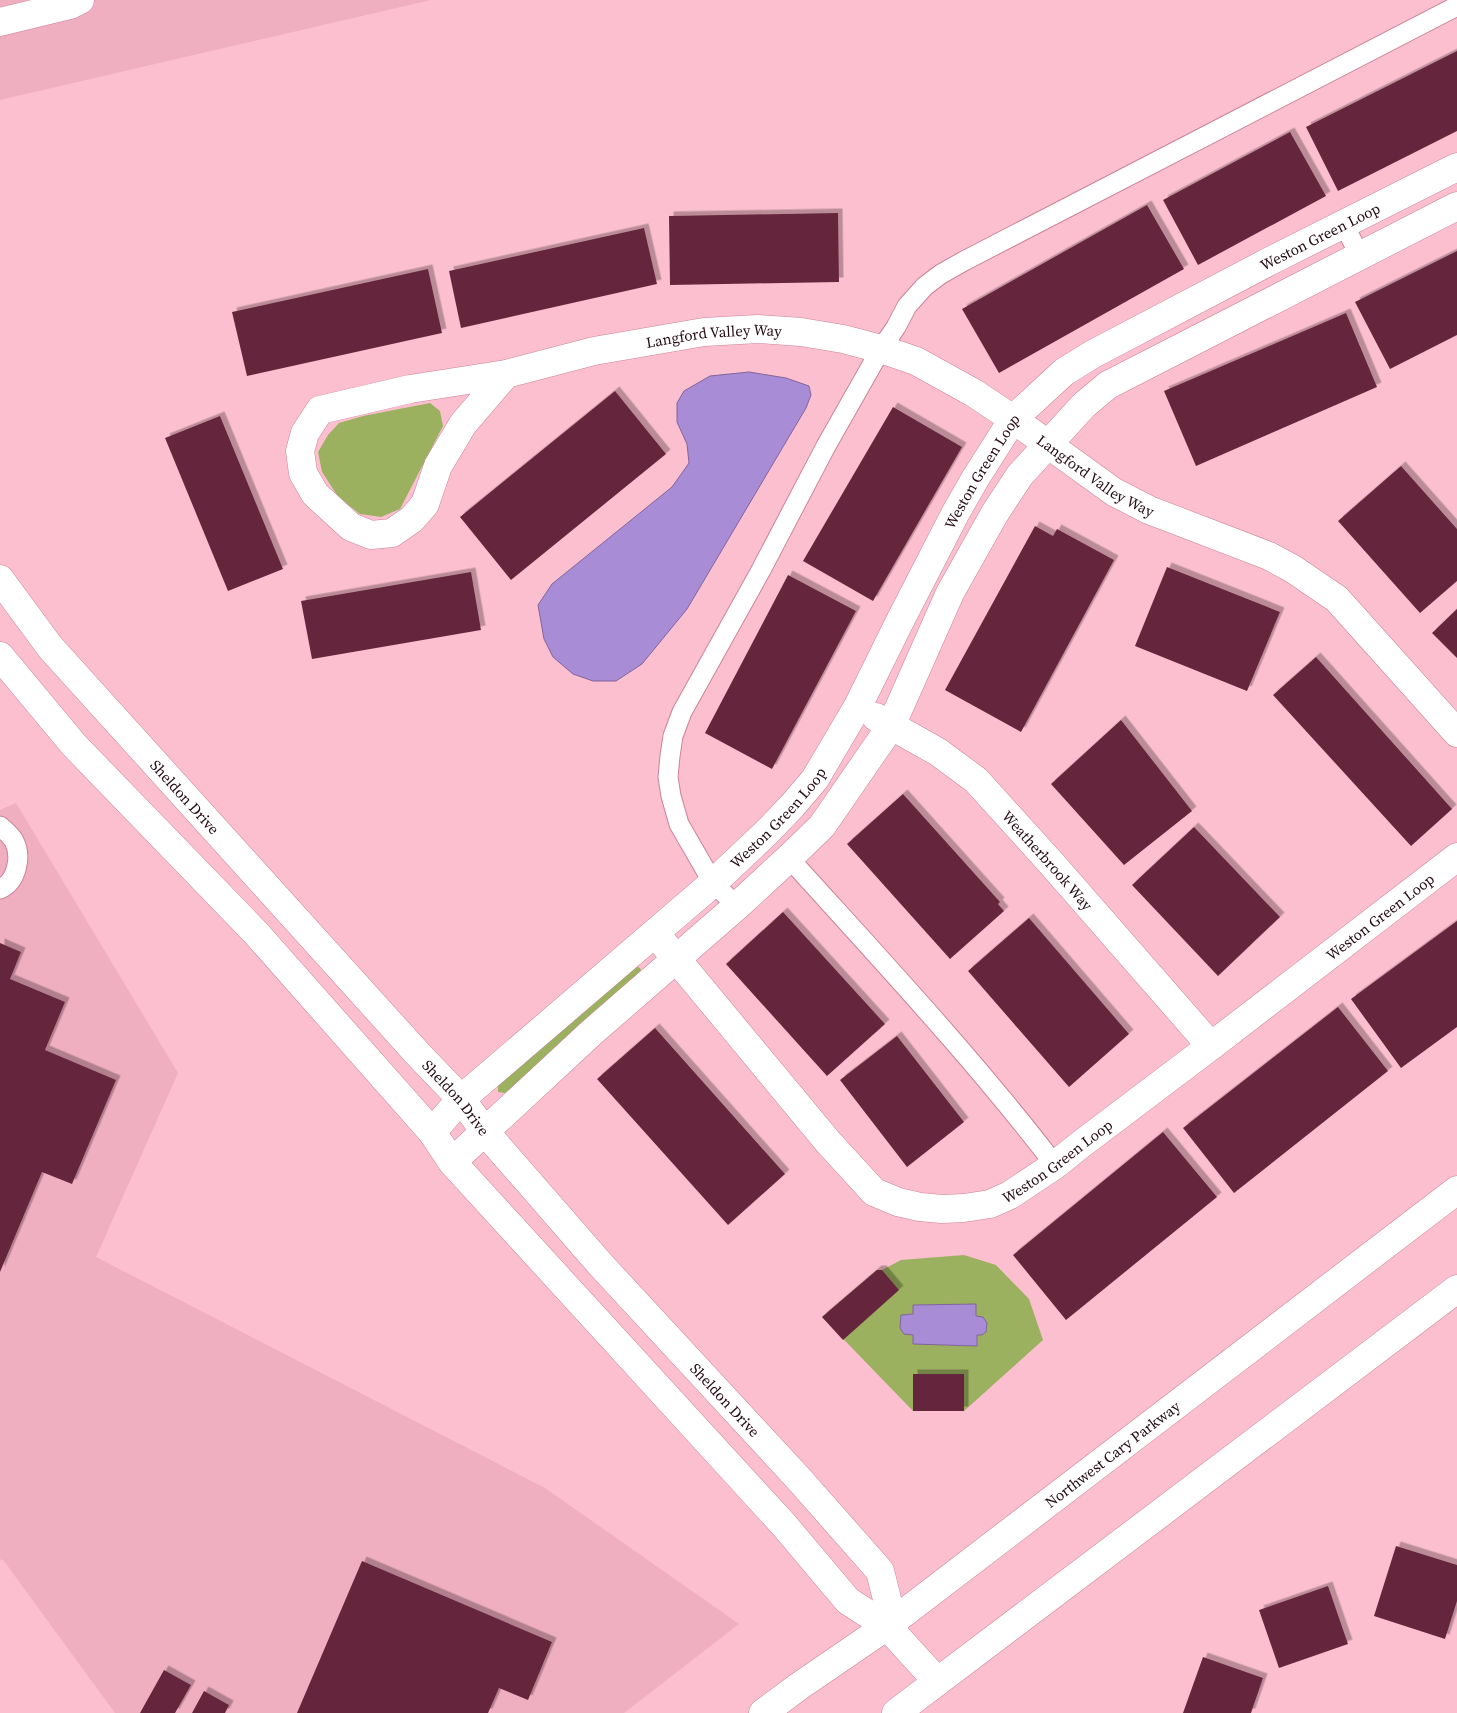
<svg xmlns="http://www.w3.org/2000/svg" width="1457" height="1713" font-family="'Source Serif 4',serif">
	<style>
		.built { fill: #f0aec1 }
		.green { fill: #9cb15f }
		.water { fill: #a88cd6; stroke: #81659c }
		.building { fill: #65273d; filter: url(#shadow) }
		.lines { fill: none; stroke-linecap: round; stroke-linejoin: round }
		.lane-casing { stroke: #cb8398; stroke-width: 21 }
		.street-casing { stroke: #cb8398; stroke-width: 29 }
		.secondary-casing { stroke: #cb8398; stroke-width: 29 }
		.primary-casing { stroke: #cb8398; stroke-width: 29 }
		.lane { stroke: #fff; stroke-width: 19 }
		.street { stroke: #fff; stroke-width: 28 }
		.secondary { stroke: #fff; stroke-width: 28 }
		.primary { stroke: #fff; stroke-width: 28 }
		.labels { text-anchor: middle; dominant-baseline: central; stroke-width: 5; stroke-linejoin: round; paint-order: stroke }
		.street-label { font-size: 15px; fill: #250a13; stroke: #f5d6de }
	</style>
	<defs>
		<filter id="shadow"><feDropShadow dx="4.5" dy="-4.5" stdDeviation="0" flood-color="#0004"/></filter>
	</defs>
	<rect width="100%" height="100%" fill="#fcbfcf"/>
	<path class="built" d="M0,0H431L0,100Z
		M16,803L178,1073L96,1257L545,1488L739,1624L624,1713H115L4,1561L0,1559V810Z"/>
	<path class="green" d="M430,403L440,411L443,426L400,509L381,517L360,514L339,498L322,472L318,452L328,435L339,423L363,416Z
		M634,965L640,968L642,973L518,1083L505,1093L498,1092V1085Z
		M964,1255L996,1265L1029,1299L1043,1340L964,1411H913L822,1317L877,1270H882L901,1260Z"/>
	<path class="water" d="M749,372L786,378L809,386L811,395L806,408L687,609L642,664L616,681H593L573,674L553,657L544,639L538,605L552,584L672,487L689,463L687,444L677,422V403L684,391L710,376Z
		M976,1304V1316L983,1317L987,1323L986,1332L982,1335H977V1346L913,1344V1335L904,1334L900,1328L901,1315L913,1314V1305Z"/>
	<path class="building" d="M1457,51V131L1338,191L1306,127Z
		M1290,132L1326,196L1198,265L1163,200Z
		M1147,205L1184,269L999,373L962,309Z
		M838,213L839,282L670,285L669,216Z
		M644,228L657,284L461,328L449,271Z
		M1457,251V335L1390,369L1355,302Z
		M428,269L442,333L247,376L232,312Z
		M1346,313L1377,387L1196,466L1164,391Z
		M615,391L666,454L511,580L460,517Z
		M893,407L962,447L873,601L803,561Z
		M220,416L283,569L228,591L165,438Z
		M1401,466L1457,529V581L1420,613L1338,521Z
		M1035,526L1053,536L1057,529L1114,560L1021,732L945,690Z
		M1167,567L1280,612L1247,691L1135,646Z
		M471,572L481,630L312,659L301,601Z
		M788,575L856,611L772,769L705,733Z
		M1457,609V658L1432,633Z
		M1316,657L1452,809L1411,846L1273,695Z
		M1121,720L1192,811L1124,865L1051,784Z
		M903,794L1000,902L998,904L1004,911L950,959L847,844Z
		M1194,827L1280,917L1218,976L1132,885Z
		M783,912L885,1024L827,1076L726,964Z
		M1029,918L1129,1034L1069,1087L968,971Z
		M1457,921V1027L1401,1068L1351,999Z
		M0,943L21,952L10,979L65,1002L45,1050L116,1080L72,1184L42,1172L0,1272Z
		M1338,1007L1388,1071L1234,1193L1183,1128Z
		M655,1028L785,1174L728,1225L597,1079Z
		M897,1036L964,1122L907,1167L840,1080Z
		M1163,1132L1217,1197L1066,1320L1013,1255Z
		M877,1270H882L899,1290L843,1340L822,1317Z
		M913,1374H964V1411H913Z
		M1396,1546L1457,1565V1601L1445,1639L1374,1616Z
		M362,1561L552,1642L528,1700L499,1688L488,1713H297Z
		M1328,1586L1348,1644L1279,1668L1259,1610Z
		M1203,1657L1263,1678L1251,1713H1183Z
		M164,1670L191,1685L175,1713H140Z
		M204,1691L229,1705L225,1713H192Z"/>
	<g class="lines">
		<defs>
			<path id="lane" d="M1344,225L1360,256
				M0,826C4,830 11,835 14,841C22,856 17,882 0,889
				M789,858C880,959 973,1058 1055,1165
				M737,906L713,883L679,824L671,796L668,777L670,756L673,736L682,712L761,570L826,446L881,349L896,327L907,306L925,286L941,274L964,261L1457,6"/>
			<g id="street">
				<path d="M0,22L70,5L80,0"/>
				<path id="s1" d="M506,374L463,424L438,466L425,504L412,519L392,533L371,535L351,527L315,494L303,473L300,451L305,433L320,410L410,389L506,374L594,351L704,332L758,329L801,332L843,339L881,349L916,361L974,393L1013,419L1114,492L1149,510L1269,556L1293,569L1337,599L1457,733"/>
				<path id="s2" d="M876,717L938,752L976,780L1052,864L1211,1046"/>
				<path id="s3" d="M664,944L829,1143L874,1192L898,1202L920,1207L942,1209L964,1208L990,1204L1010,1195L1055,1165L1080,1145L1211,1046L1457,857"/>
				<path id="s4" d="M432,1132L461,1099L713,883L766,833L792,806L815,779L858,706L900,621L955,514L975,479L1013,419L1064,372L1093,354L1272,260L1457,167"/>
				<path d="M452,1162L591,1033L737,906L789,858L822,826L891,726L950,593L995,513L1020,475L1084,405L1108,385L1457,206"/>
			</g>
			<g id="secondary">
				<path id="s5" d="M0,579L50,647L417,1053L461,1099L486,1133L600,1264L798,1478L880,1571L887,1599V1626"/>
				<path d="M0,656L74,745L256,933L432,1132L452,1162L784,1525L848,1601L887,1626L937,1681"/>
			</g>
			<g id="primary">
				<path id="s6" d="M763,1713L798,1687L887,1626L1457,1190"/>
				<path d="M896,1713L1457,1289"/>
			</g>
		</defs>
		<use href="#lane" class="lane-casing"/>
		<use href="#street" class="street-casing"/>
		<use href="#secondary" class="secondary-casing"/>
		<use href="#primary" class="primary-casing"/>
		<use href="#lane" class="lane"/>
		<use href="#street" class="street"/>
		<use href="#secondary" class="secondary"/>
		<use href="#primary" class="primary"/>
	</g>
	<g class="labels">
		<g class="street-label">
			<text stroke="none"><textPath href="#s4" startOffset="1292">Weston Green Loop</textPath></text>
			<text stroke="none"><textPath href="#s1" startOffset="785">Langford Valley Way</textPath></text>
			<text stroke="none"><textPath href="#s4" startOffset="872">Weston Green Loop</textPath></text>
			<text stroke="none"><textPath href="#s1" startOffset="1205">Langford Valley Way</textPath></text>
			<text stroke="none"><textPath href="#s5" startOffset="286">Sheldon Drive</textPath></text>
			<text stroke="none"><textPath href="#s4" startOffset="468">Weston Green Loop</textPath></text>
			<text stroke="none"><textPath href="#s2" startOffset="226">Weatherbrook Way</textPath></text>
			<text stroke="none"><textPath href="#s3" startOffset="929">Weston Green Loop</textPath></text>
			<text stroke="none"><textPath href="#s5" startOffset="691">Sheldon Drive</textPath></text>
			<text stroke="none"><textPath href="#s3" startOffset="524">Weston Green Loop</textPath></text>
			<text stroke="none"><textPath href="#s5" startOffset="1096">Sheldon Drive</textPath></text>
			<text stroke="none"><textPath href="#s6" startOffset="435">Northwest Cary Parkway</textPath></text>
		</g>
	</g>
</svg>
